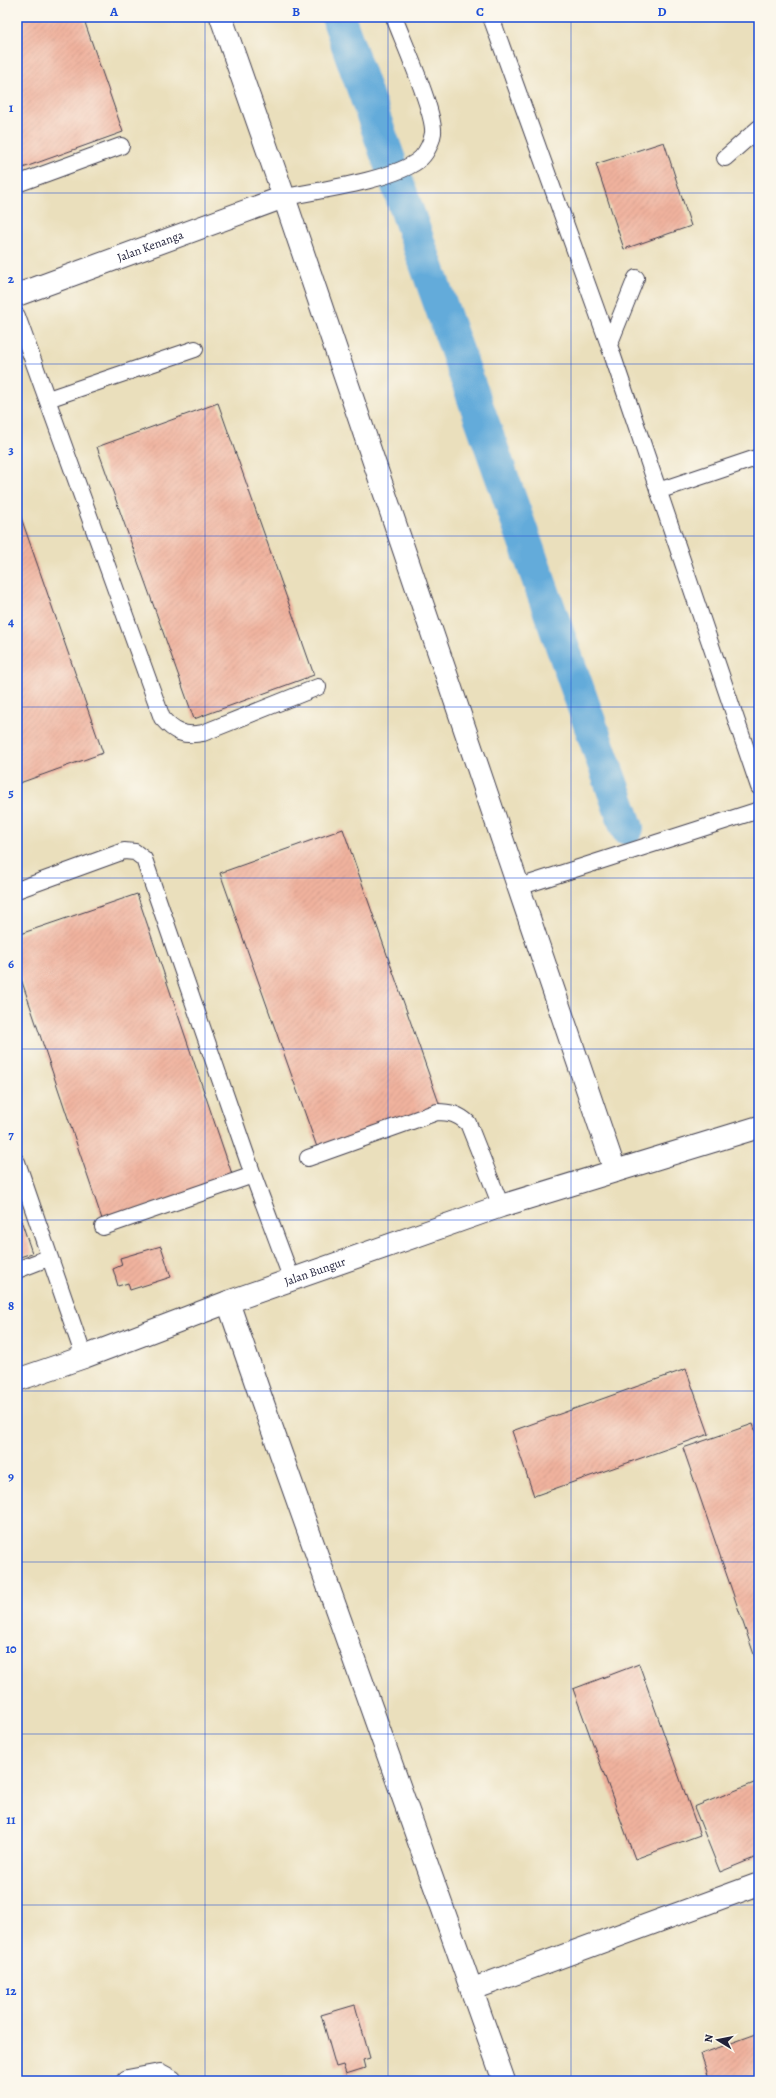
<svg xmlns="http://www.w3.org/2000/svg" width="776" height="2098" font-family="Alegreya,serif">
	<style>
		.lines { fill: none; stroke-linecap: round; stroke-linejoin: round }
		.canal { stroke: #64abda; stroke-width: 34 }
		.building { fill: url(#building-hatch) }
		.service-casing { stroke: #403e4e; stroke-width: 18 }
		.minor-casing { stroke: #403e4e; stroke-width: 24 }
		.service { stroke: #fff; stroke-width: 16 }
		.minor { stroke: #fff; stroke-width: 22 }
		.grid { fill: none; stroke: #1d4ed8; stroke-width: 1; stroke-opacity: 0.55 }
		.labels { text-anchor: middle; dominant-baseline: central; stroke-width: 3; stroke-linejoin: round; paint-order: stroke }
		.street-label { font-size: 12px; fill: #22223b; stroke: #fbf7ec }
		.neatline { fill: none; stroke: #1d4ed8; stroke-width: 1.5 }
		.grid-label { font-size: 13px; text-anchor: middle; font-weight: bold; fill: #1d4ed8 }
	</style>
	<defs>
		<pattern id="building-hatch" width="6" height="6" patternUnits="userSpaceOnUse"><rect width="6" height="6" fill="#f0b29e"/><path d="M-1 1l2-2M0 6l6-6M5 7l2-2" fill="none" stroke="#ce9989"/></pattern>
	</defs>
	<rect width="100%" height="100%" fill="#fbf7ec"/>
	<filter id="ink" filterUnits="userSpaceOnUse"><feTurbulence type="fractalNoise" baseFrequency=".025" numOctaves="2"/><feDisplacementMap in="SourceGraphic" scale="8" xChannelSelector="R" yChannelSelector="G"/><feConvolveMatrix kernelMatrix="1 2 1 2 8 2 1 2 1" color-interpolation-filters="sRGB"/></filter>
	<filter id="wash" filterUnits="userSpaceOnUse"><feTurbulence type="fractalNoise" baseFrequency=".012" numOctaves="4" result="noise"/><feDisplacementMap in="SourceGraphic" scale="16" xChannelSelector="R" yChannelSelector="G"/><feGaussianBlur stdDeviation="0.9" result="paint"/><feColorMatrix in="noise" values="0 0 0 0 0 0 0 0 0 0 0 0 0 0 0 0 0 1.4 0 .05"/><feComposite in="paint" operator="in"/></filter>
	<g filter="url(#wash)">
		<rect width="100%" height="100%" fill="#eadfbc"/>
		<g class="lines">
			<path class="canal" d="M338,17L627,828"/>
		</g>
		<g id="blocks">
			<path class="building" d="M17,17H83L123,132L17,170Z
				M664,142L691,226L624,249L596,164Z
				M218,403L314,675L194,719L97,447Z
				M17,506L103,753L17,784Z
				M343,829L440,1106L318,1150L220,873Z
				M137,894L233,1177L103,1222L17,967V935Z
				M17,1208L32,1253L17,1258Z
				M161,1246L171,1277L130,1290L128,1283L118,1286L113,1269L122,1265L120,1258Z
				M686,1369L709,1434L534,1496L512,1431Z
				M753,1424L759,1442V1669L683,1448Z
				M639,1664L700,1835L635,1859L573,1689Z
				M759,1781V1856L720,1872L694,1807Z
				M355,2005L370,2058L363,2060L365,2068L346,2074L343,2065L336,2067L321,2015Z
				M759,2033V2081H710L701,2054Z"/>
		</g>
	</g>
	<g filter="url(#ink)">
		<use href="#blocks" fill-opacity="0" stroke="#403e4e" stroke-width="1"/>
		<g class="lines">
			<defs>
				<path id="service" d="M491,17L609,345
					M725,158L759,128
					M17,184L121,146
					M284,197C316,191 400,179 421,158C427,152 432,141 433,133C435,112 403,41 394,17
					M636,278L609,345L759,787
					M17,316L162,718C174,732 184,737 203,733L318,687
					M48,399L195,349
					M658,491L759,457
					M519,887L759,810
					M17,890L124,851L135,852L144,859L253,1175L292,1280
					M308,1158L437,1112C450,1112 458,1114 468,1123L501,1206
					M17,1162L84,1357
					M103,1227L253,1175
					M17,1270L48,1258"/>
				<g id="minor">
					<path d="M221,17L284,197L615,1171"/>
					<path id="s1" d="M17,295L284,197"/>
					<path d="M228,1302L259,1392L504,2081"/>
					<path id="s2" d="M17,1380L84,1357L228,1302L501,1206L759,1127"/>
					<path d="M473,1989L759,1884"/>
					<path d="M128,2081L160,2075L171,2081"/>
				</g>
			</defs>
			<use href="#service" class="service-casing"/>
			<use href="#minor" class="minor-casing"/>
			<use href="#service" class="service"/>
			<use href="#minor" class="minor"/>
		</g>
	</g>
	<path class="grid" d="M205,17V2081M388,17V2081M571,17V2081M17,193H759M17,364H759M17,536H759M17,707H759M17,878H759M17,1049H759M17,1220H759M17,1391H759M17,1562H759M17,1734H759M17,1905H759"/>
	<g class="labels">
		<g class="street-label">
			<text stroke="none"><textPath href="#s1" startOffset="142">Jalan Kenanga</textPath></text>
			<text stroke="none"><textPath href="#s2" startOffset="317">Jalan Bungur</textPath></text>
		</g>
	</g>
	<rect width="776" height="2098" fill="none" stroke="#fbf7ec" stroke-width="44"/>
	<g transform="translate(718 2040) rotate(280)" stroke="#fbf7ec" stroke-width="3" paint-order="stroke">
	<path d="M0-3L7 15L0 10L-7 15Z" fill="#22223b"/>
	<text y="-6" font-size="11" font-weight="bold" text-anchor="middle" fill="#22223b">N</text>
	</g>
	<rect x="22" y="22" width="732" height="2054" class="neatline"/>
	<g class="grid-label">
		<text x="114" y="16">A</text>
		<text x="296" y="16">B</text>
		<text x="480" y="16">C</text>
		<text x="662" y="16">D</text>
		<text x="11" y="112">1</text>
		<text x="11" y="283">2</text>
		<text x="11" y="454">3</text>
		<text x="11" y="626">4</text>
		<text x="11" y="797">5</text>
		<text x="11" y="968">6</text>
		<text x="11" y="1139">7</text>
		<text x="11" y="1310">8</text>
		<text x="11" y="1481">9</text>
		<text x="11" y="1653">10</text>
		<text x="11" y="1824">11</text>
		<text x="11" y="1995">12</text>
	</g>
</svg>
